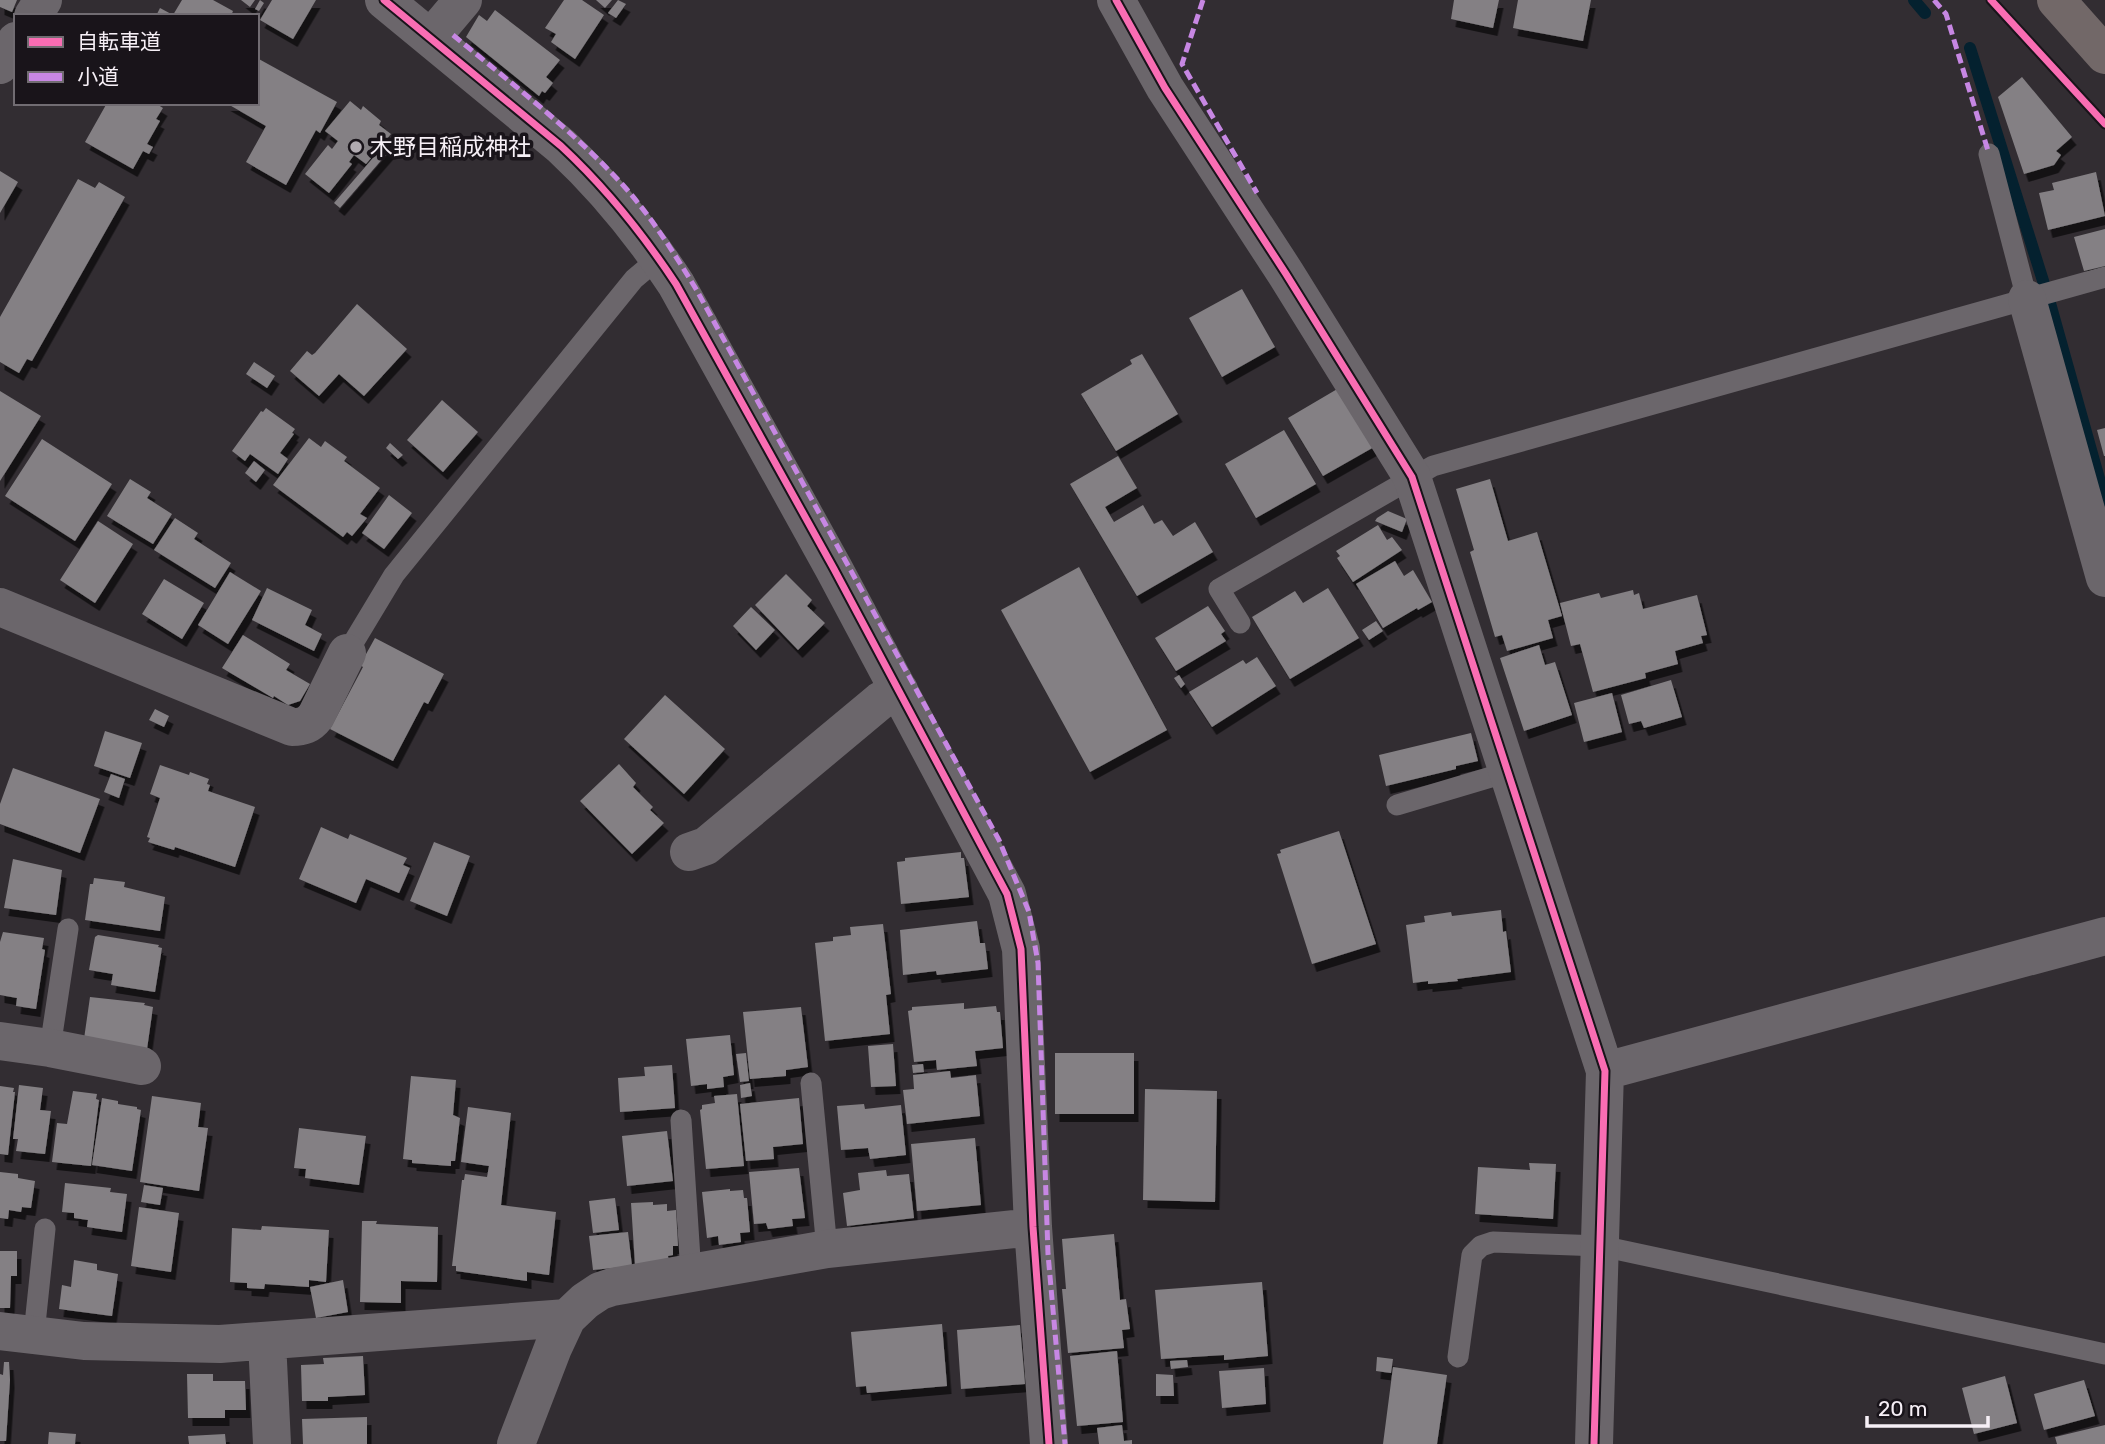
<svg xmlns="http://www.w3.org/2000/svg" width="2105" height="1444" font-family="Rubik,'Noto Sans JP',sans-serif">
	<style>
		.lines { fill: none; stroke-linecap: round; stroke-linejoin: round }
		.stream { stroke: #04212f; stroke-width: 12 }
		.building { fill: #848084; filter: url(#shadow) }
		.service { stroke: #6b666b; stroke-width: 21 }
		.minor { stroke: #6b666b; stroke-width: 38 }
		.trunk { stroke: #726868; stroke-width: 38 }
		.quiet { stroke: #c787e3; stroke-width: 5; stroke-dasharray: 10 5; stroke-linecap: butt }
		.cycleway-casing { stroke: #19141a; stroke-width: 11 }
		.cycleway { stroke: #f96db3; stroke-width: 7 }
		.poi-dot { fill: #b1abb1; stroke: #19141a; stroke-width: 2.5 }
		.labels { text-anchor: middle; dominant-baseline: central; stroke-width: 7; stroke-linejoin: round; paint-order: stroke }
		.poi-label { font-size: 23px; fill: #f6eff6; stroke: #19141a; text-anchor: start }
	</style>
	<defs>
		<filter id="shadow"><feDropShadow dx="4.5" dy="8" stdDeviation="0" flood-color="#0009"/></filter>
	</defs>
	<rect width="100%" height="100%" fill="#322d32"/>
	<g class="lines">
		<path class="stream" d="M1914,0L1925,13
			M1970,48L2050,303L2105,500"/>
	</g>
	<path class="building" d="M0,0H17L12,12L0,7Z
		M182,0H213L233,11L231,16H156L160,8L173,15Z
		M241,0H255L250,7Z
		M260,0L264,3L259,11L255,9Z
		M272,0H316L293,39L260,20Z
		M564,0H582L604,15L575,59L551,42L556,34L545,28Z
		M596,0H612L605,8Z
		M618,0L626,4L616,18L608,13Z
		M1454,0H1499L1493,28L1451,19Z
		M1518,0H1591L1583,41L1513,28Z
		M495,10L560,60L546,77L553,83L545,93L542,91L539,96L466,37L479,15L487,21Z
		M257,58L337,102L320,133L316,130L286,185L246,162L266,126L226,103H257Z
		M2022,77L2072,137L2056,151L2061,155L2054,165L2024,174L1998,97Z
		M350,101L361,110L363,106L381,121L379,125L391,134L366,164L354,155L349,162L352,164L329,193L305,174L328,145L332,149L338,141L325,131Z
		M107,103H155L163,108L156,119L160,121L147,144L153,147L149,154L143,151L133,169L85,142Z
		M385,144L391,149L340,208L334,203Z
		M0,171L18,182L0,213Z
		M2096,172L2105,216L2048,230L2039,193L2054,190L2052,183Z
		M78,179L95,188L99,182L125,197L32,361L27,359L19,373L0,362V317Z
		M2105,229V266L2084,271L2074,237Z
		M1242,289L1275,347L1222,377L1189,318Z
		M357,304L407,349L364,396L339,374L319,396L290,371L307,351L312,355L315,353Z
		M1142,354L1178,414L1116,451L1081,394L1132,364L1130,360Z
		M254,362L275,376L267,388L246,374Z
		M1339,388L1374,447L1323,476L1288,418Z
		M0,391L41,416L0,481Z
		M442,400L478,432L443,472L407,440Z
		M266,408L295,429L292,433L294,434L280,453L288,459L278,474L250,454L245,461L232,451L261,411L263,412Z
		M2105,428V456H2104L2097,430Z
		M1284,430L1316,484L1256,518L1225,464Z
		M309,438L321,447L325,441L347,457L344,461L380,488L360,514L367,518L352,536L347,532L343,537L273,485Z
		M42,439L112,484L75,541L5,496Z
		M390,443L403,455L398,459L386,448Z
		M1118,456L1137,488L1105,507L1114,522L1143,505L1154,524L1162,520L1173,536L1195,522L1213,552L1137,596L1070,484Z
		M254,461L265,470L256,482L245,473Z
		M130,479L151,492L147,498L172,514L153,544L107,516Z
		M1490,479L1508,541L1537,532L1562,616L1548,620L1553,638L1507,651L1502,635L1495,637L1470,552L1474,550L1456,489Z
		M389,495L412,513L384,549L362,533Z
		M1388,511L1407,519L1402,532L1375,521L1377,518Z
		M175,518L198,533L194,539L231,563L215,588L154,550Z
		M98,521L133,544L95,603L60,580Z
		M1378,525L1387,540L1392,537L1402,550L1353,582L1337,558L1340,556L1336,551Z
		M1395,561L1404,576L1413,570L1432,602L1418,610L1417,608L1383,628L1356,584Z
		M1079,567L1167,730L1090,772L1001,610Z
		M230,572L261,591L228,644L198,625Z
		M786,574L812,600L807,606L825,623L798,650L755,605Z
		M164,579L204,603L182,639L142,614Z
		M267,588L312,610L305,625L322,634L314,651L252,620Z
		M1328,588L1359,638L1290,679L1252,617L1295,591L1303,603Z
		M1633,590L1634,595L1639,593L1643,609L1697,595L1707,635L1701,636L1703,643L1675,651L1678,664L1645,673L1646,678L1593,692L1580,644L1571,646L1560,603L1599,593L1601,598Z
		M1208,606L1225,631L1221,634L1226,641L1176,671L1155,638Z
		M751,607L775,630L756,650L733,626Z
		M1376,621L1383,631L1369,640L1362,630Z
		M243,635L290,664L286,670L310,684L300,701L288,705L274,696L273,698L222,668Z
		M375,638L444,674L428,704L424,702L393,761L330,729L363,667L360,665Z
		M1539,645L1545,665L1555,662L1572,715L1524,731L1500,658Z
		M1257,657L1276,686L1212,727L1189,692L1243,660L1246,664Z
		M1179,675L1185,684L1181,688L1174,678Z
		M1671,680L1682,717L1644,728L1641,721L1629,724L1621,695Z
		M1612,693L1622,732L1584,742L1574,703Z
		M665,695L725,749L684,794L624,739Z
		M155,709L169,716L164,727L149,720Z
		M105,731L142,743L130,778L94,766Z
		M1471,733L1478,761L1456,766V769L1386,786L1379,755Z
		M619,764L636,783L633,787L653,807L650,810L664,823L632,854L580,801Z
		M160,765L189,775L190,772L209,779L207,784L210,785L208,791L255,807L235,867L175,847L174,850L148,842L150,838L147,837L160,798L150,794Z
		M13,768L100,799L80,853L0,824V804Z
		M111,774L125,779L119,798L104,792Z
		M321,827L348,839L350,834L407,858L403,865L410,868L399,893L366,879L356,903L299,879Z
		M1339,831L1376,944L1312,964L1277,854L1281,853L1280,850Z
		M434,842L470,856L447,916L410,901Z
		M961,852V858H964L969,897L901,904L897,862L905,861V858Z
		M13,859L62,870L56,915L4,908Z
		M94,878L125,882L124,887L165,897L160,931L85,920L90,884H93Z
		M1501,910L1503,932L1506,931L1511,972L1457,979L1458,981L1428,984V981L1413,983L1406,925L1425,922L1424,916L1451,912L1452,916Z
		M977,921L980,943H985L988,969L937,975L936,971L903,975L900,930Z
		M883,924L891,994L886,995L890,1034L825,1041L815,943L833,941V937L851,935L850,927Z
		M3,932L44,938L42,949L45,950L36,1009L16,1006L17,998L0,995V942Z
		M98,935L159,945L158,947L162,948L155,992L111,985L113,974L89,970L95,937Z
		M90,997L145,1003L144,1005L153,1007L147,1049L84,1039Z
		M964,1003V1009L996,1006L997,1012H1000L1003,1048L975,1051L977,1066L937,1070L936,1060L914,1062L908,1011L912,1010V1007Z
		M801,1007L808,1067L786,1070V1076L750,1079L743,1012Z
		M730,1035L734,1075L723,1077L724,1087L707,1089V1084L691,1086L686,1039Z
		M893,1044L896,1086L871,1087L868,1046Z
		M746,1053L749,1081L740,1082L736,1054Z
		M1055,1053H1134V1114H1055Z
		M923,1064L924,1072L913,1073L912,1065Z
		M672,1065L675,1108L620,1112L618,1078L645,1076L644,1067Z
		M950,1071L951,1078L976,1075L980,1116L907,1124L903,1090L914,1089L913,1075Z
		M411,1076L456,1080L453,1115L460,1118L455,1161H451V1166L412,1163V1160L403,1159Z
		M750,1083L752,1096L741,1098L740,1085Z
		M19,1085L43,1088L40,1110L51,1111L45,1154L16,1151L18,1139H13Z
		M0,1086L14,1088L13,1092H15L8,1155L0,1154Z
		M1145,1089L1217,1091L1215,1202L1143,1200Z
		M73,1091L97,1094L96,1099L99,1100L91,1166L52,1162L57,1123L67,1124Z
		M737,1094L744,1166L706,1169L700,1110L702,1109V1105L715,1103L714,1096Z
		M152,1096L201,1103L198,1127L208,1128L199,1191L140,1182Z
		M102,1098L118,1101V1104L137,1107V1109L141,1110L132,1171L92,1165Z
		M799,1098L803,1144L773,1147L774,1159L746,1161L740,1104Z
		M864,1104L865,1109L901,1105L906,1155L870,1159L868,1148L841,1150L837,1106Z
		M468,1107L511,1113L501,1205L556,1212L549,1275L527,1272V1281L456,1271V1266H452L462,1180H464L465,1174L487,1177L489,1166L461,1162Z
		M299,1128L366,1136L359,1185L305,1178L306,1169L294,1168Z
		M667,1131L673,1181L627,1186L622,1136Z
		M975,1138L981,1205L917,1211L911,1144Z
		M1529,1163L1556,1164L1553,1219L1475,1214L1478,1167L1530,1170Z
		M799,1168L805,1218L792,1219L793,1226L768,1229L766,1223L754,1224L749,1172Z
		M886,1170L887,1176L909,1174L914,1218L847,1226L843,1193L860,1190L858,1173Z
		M0,1172L18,1174V1178L35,1181L31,1208L22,1207L21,1212L9,1210L8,1219L0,1218Z
		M65,1183L111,1188L110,1192L127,1194L122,1232L87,1227L88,1220L74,1218V1213L62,1212Z
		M144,1185L163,1188L160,1205L141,1202Z
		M730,1189V1191L743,1190L744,1198H747L750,1232L740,1233L741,1242L719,1245L718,1236L707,1238L702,1192Z
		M615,1198L619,1230L593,1233L589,1201Z
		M653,1202V1205L667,1204V1211L676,1210L678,1246H673V1255L668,1256L669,1263L635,1265L631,1203Z
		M139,1207L179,1213L171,1272L131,1266Z
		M362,1221H377L376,1224L438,1227L437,1282L401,1281V1303L360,1302Z
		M262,1226L329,1230L326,1282L309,1280V1287L265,1284L264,1289L247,1288V1283L230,1282L232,1228L261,1230Z
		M628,1232L632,1266L593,1270L589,1236Z
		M1114,1234L1120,1300L1126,1299L1130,1329L1122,1330L1124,1348L1068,1353L1062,1289H1066L1062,1239Z
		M0,1251H17V1276H11L10,1308H0Z
		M74,1260L97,1264V1270L118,1274L112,1316L59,1309L62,1285L71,1287Z
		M343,1280L348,1312L316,1318L310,1287Z
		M1262,1282L1268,1356L1224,1360V1355L1161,1359L1155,1290Z
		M942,1324L947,1386L867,1393L866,1386L856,1387L851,1332Z
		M1020,1325L1025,1384L961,1389L957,1330Z
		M1117,1351L1123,1422L1077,1426L1070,1356Z
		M363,1356L365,1395L328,1397V1401H302L301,1365L324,1364L323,1358Z
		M1377,1357L1393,1359L1391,1373L1376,1371Z
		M1187,1360L1188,1367L1171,1369L1170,1361Z
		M4,1362H9L10,1380L6,1441H0V1374L3,1375Z
		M1393,1367L1447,1375L1437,1444H1383Z
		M1264,1368L1266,1404L1222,1408L1219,1371Z
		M187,1374H213V1381H245L246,1410H225V1418H188Z
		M1156,1374L1173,1375L1174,1396H1156Z
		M2005,1376L2017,1423L1974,1434L1962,1388Z
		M2084,1380L2095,1416L2044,1430L2034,1394Z
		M367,1417V1444H303L302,1419Z
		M1122,1425L1124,1441L1132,1440V1444H1099L1097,1428Z
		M2105,1425V1444H2057L2055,1437Z
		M49,1432L76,1434L75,1444H48Z
		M225,1434L226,1444H189L188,1436Z"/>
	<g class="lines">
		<path class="service" d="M1989,154L2027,299
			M1240,623L1219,589L1433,466L2105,277
			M347,653L394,575L634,279L659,258
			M1397,805L1508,772
			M50,1048L68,929
			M811,1083L827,1249
			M681,1120L691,1274
			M34,1334L45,1229
			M1458,1357L1472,1255L1481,1246L1493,1242L1601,1246L2105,1354"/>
		<path class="minor" d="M384,0L561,146C604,186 643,234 676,284L834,569L1007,894L1021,949L1033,1227L1049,1444
			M1116,0L1165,88L1286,274L1412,477L1605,1071L1594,1444
			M33,16L43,0
			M431,38L463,0
			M0,65L16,41
			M2027,299L2105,578
			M0,607L292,727C303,727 309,725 316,716L347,653
			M689,852L706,846L880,701L899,690
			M0,1041L50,1048L142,1066
			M1605,1071L2105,936
			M0,1331L84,1341L220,1344L567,1318
			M267,1341L272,1444
			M516,1444L553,1348L567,1318L585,1301L600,1291L612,1287L827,1249L1033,1227"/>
		<path class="trunk" d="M2056,0L2105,55"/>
		<path class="quiet" d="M1203,0L1182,64L1257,193
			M1934,0L1946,14L1989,154
			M453,35C511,83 571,129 622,184C651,216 674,253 696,289L999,840L1029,912L1038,963L1048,1254L1065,1444"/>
		<defs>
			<path id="cycleway" d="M384,0L561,146C604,186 643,234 676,284L834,569L1007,894L1021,949L1033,1227L1049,1444
				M1116,0L1165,88L1286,274L1412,477L1605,1071L1594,1444
				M1991,0L2105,124"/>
		</defs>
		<use href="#cycleway" class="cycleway-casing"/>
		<use href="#cycleway" class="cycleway"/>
	</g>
	<circle class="poi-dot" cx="356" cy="147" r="7"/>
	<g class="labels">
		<g class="poi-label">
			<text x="370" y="147">木野目稲成神社</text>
		</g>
	</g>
	<rect x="14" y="14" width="245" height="91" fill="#19141a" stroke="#716c72" stroke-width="2"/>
	<rect x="28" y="37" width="35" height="10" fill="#f96db3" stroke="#716c72" stroke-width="2"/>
	<text x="77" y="49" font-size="21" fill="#f6eff6">自転車道</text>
	<rect x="28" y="72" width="35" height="10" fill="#c787e3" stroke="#716c72" stroke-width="2"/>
	<text x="77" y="84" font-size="21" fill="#f6eff6">小道</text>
	<path d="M1867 1416v10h121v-10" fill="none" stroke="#f6eff6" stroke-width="3.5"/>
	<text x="1878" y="1416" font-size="21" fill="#f6eff6" stroke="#19141a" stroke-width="5" paint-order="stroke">20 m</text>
</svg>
